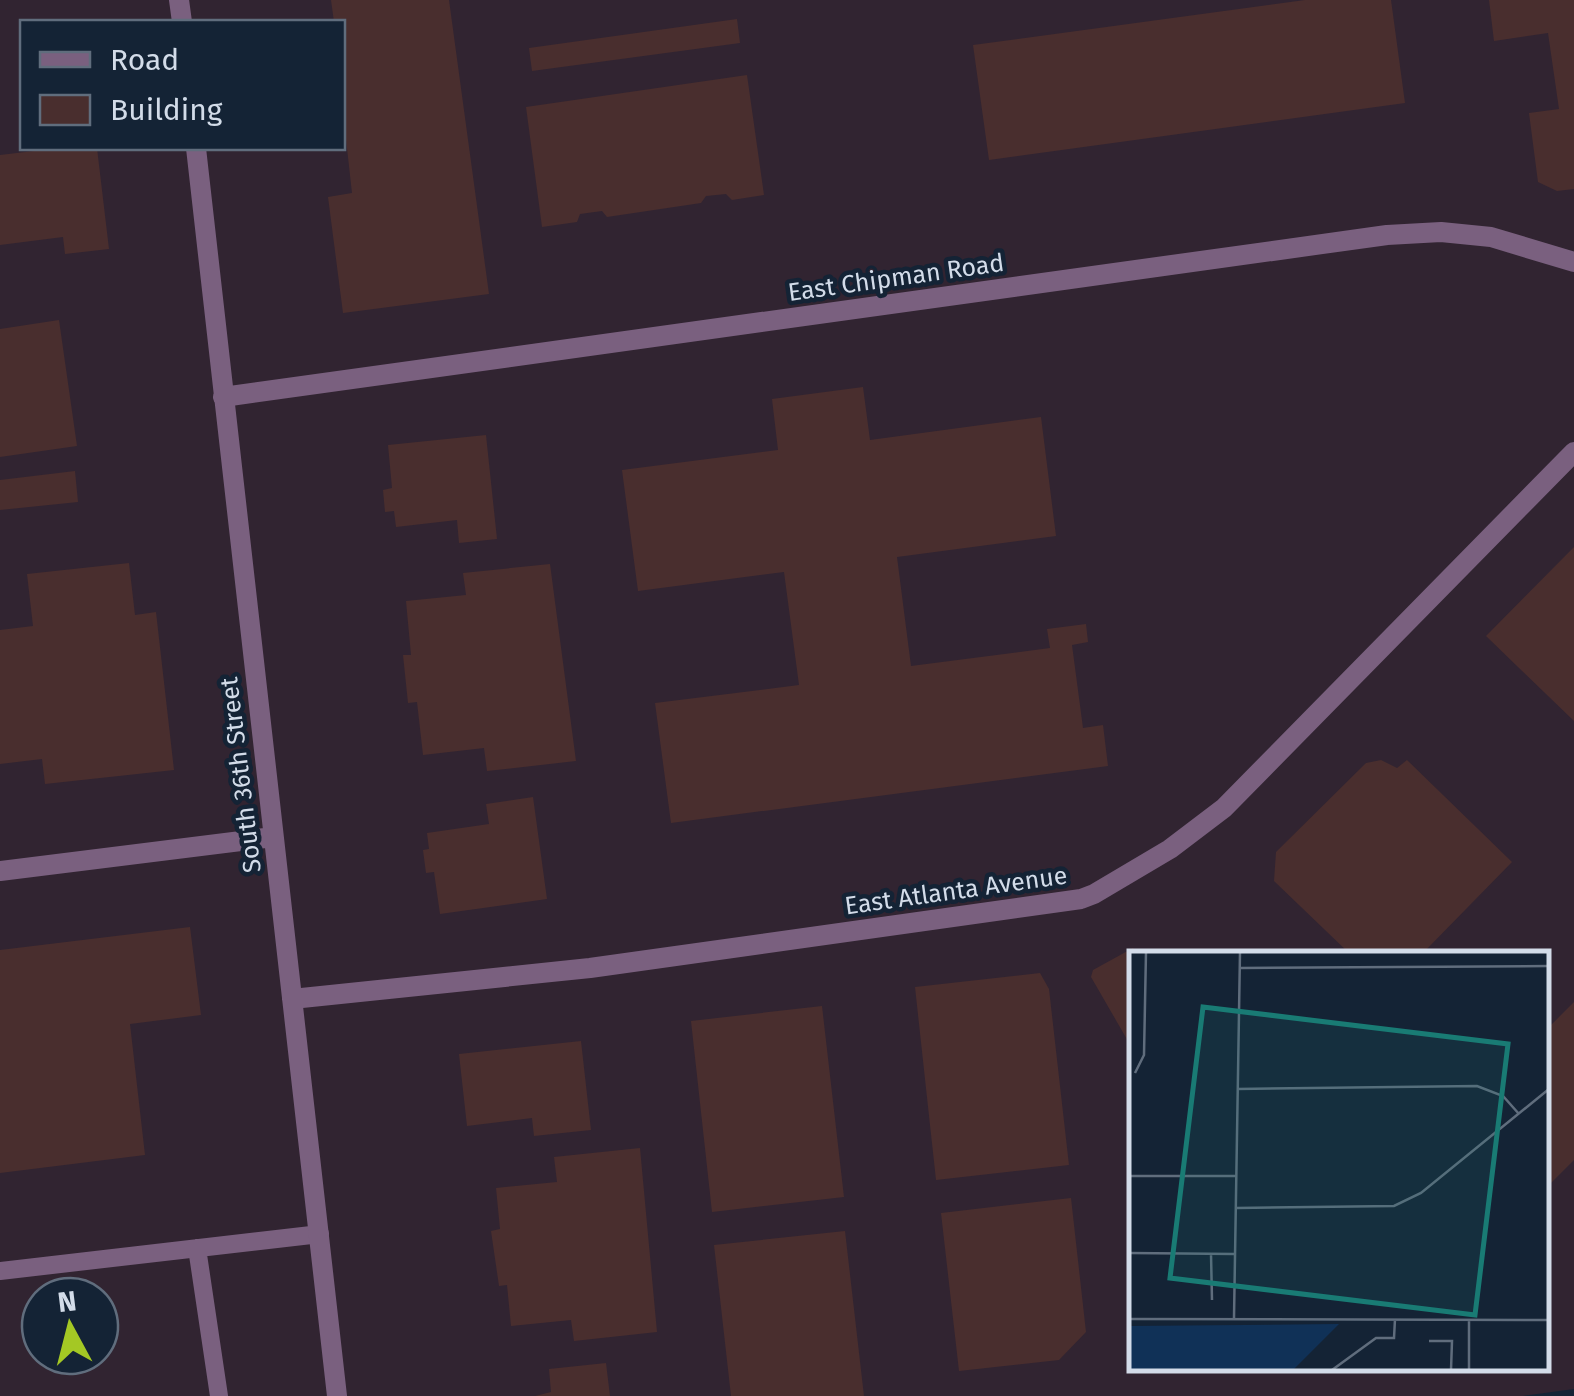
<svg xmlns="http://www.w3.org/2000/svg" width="1574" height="1396" font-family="'Fira Sans',sans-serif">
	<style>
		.industrial { fill: #312431; fill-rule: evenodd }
		.building { fill: #492e2e }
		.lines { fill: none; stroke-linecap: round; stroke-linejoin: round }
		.lane { stroke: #7a607f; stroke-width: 18 }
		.street { stroke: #7a607f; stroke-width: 20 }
		.labels { text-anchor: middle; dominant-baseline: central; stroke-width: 9; stroke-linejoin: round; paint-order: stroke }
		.street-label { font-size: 25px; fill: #d3dce9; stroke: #142335 }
		.inset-road { fill: none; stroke: #606d7d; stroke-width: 2.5 }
		.view { fill: #197b74; fill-opacity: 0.15; stroke: #197b74; stroke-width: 5 }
		.inset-edge { fill: none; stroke: #d3dce9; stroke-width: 5 }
	</style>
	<rect width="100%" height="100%" fill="#142335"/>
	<path class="industrial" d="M0,0H1574V1389L1523,1396H0ZM22,22H342V148H22ZM1132,954H1546V1368H1132ZM40,1296H100V1356H40Z"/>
	<path class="building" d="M331,0H449L489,294L343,313L328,197L352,193L342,103V22H334Z
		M1305,0H1391L1405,103L989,160L973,45Z
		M1489,0H1574V189L1557,191L1538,182L1529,113L1559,109L1548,33L1494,41Z
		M737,19L740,43L532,71L529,48Z
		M747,75L764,195L732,200L726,194L706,196L701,203L607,217L602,211L580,214L577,222L542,227L526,107Z
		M59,148H97L109,249L65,254L63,237L0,245V155Z
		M59,320L77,446L0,457V329Z
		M863,387L870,440L1041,417L1056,536L897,557L911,666L1050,648L1047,629L1086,624L1088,642L1072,645L1083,728L1103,725L1108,766L671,823L655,703L799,685L784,572L638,591L622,470L778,450L772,399Z
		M486,435L497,539L459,543L457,520L396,527L394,511L385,512L383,490L392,488L388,445Z
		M75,471L78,502L0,510V480Z
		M1574,547V721L1486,636Z
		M129,563L135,615L156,612L174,770L45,784L42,759L0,764V630L33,626L27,574Z
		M550,564L576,761L487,771L484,748L423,755L417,702L408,703L403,655H411L406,601L466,595L463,573Z
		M1381,760L1397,768L1407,760L1512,862L1422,954H1350L1274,881L1276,852L1366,763Z
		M533,797L547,899L440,914L434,872L426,873L423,850L429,849L427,833L489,824L486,804Z
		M190,927L201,1015L130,1024L145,1155L0,1173V950Z
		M1133,948L1137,954H1132V1048L1091,977L1093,970Z
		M1040,973L1049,989L1069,1165L936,1180L915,987Z
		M1574,1002V1160L1546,1188V1030Z
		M822,1006L844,1197L712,1212L691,1021Z
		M581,1041L591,1130L534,1136L532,1118L467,1126L459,1054Z
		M640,1148L657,1332L574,1341L571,1320L511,1326L507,1285L499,1286L491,1231L500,1229L496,1188L557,1182L554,1157Z
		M1071,1198L1086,1332L1059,1360L959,1371L941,1213Z
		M845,1231L864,1396H731L714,1245Z
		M606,1363L610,1396H535L551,1392L549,1369Z"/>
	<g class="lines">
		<path class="lane" d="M197,1248L219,1396
			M0,1271L320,1234"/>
		<path class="street" d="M179,0L182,22
			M196,148L337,1396
			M223,397L1387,235L1441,232L1491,237L1574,262
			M0,871L273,837
			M292,999L590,968L1081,899L1094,894L1170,849L1224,808L1574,452"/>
	</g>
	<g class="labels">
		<g class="street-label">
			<text transform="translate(896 278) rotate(-8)">East Chipman Road</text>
			<text transform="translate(241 775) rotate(-97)">South 36th Street</text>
			<text transform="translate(956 891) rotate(-8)">East Atlanta Avenue</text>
		</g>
	</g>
	<g transform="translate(1129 951)">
		<rect width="420" height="420" fill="#142335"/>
		<path d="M210,373L164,419H0V375Z" fill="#103157"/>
		<path class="inset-road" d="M111,17L420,15M6,122L15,104L17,1M108,138L348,135L374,145L390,163M0,225H107M107,257L265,255L292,242L420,138M0,302L106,303M82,303L83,349M105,367L111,1M0,368L420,369M300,390H323L322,419M203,419L247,387H265L266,368M340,419V369"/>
		<path class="view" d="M74,56L379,93L346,364L41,327Z"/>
		<rect width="420" height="420" class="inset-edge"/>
	</g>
	<rect x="20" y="20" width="325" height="130" fill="#142335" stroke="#606d7d" stroke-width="2.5"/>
	<rect x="40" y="52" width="50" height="15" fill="#7a607f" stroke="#606d7d" stroke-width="2.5"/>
	<text x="110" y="70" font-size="30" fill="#d3dce9">Road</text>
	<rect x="40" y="95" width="50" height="30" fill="#492e2e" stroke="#606d7d" stroke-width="2.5"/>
	<text x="110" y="120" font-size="30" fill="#d3dce9">Building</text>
	<g transform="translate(70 1326) rotate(353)"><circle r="48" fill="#142335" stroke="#606d7d" stroke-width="2.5"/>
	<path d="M0-8L18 38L0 25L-18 38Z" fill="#a4c824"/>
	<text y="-15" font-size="28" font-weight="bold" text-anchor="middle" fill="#d3dce9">N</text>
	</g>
</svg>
